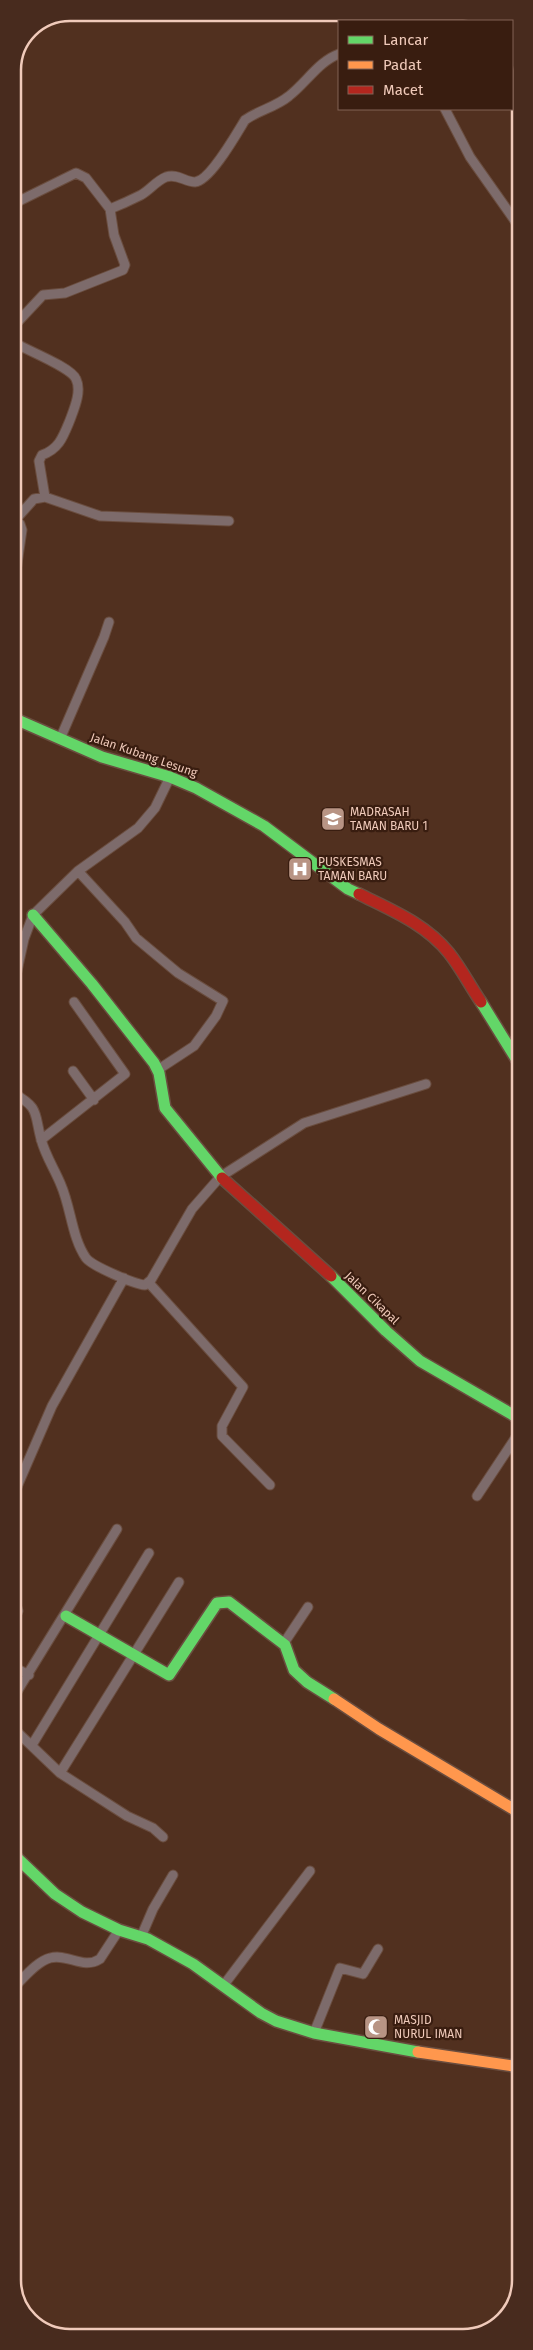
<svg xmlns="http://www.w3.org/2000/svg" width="533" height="2350" font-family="'Fira Sans',sans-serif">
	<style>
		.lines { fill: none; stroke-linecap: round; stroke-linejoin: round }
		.street-casing { stroke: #6a4d3f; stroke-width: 11 }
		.fast-casing { stroke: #6a4d3f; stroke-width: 14 }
		.slow-casing { stroke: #6a4d3f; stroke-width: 14 }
		.jam-casing { stroke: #6a4d3f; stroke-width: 14 }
		.street { stroke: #7d6b6b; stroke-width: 9 }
		.fast { stroke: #63d668; stroke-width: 11 }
		.slow { stroke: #ff974d; stroke-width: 11 }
		.jam { stroke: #b3261e; stroke-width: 11 }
		.labels { text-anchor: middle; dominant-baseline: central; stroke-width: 4.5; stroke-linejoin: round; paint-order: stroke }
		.street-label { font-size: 12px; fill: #f0caba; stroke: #391d10 }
		.poi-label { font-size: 12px; fill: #f0caba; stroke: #391d10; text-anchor: start }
		.rim { fill: none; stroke: #f0caba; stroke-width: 2.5 }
	</style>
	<rect width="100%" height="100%" fill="#51301f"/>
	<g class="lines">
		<defs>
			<path id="street" d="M402,13L406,21
				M451,13L455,17L462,13
				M416,21L435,13
				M445,109L470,157L520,228
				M13,204L76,173L86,178L110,209C120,205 131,200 141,195C150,190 156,181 166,177C177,173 185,182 195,182C210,181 237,133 245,120C259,110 276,107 289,96C306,83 319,61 339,54
				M13,327L43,295L65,293L123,270L125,265L114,235L110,209
				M13,342C26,350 71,367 76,379C82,391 74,409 70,420C63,437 59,449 42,455L39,461L45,497
				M13,518L20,524L22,530L13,591
				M16,519L34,499L45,497L100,516L229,521
				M60,739L104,637L109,622
				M78,871L125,922L136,938L178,973L223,1001L216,1016L194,1046L159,1069
				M13,989L24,939L33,915L78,871L138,828L155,808L170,777
				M73,1071L94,1100
				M13,1093C40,1108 34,1113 41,1139C45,1155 55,1170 61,1185C71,1208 72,1238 86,1258C92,1266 134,1284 145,1285L151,1280L192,1209L220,1177L304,1123L426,1084
				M41,1140L125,1074L74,1002
				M149,1283L243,1387L222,1426V1436L270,1485
				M13,1496L52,1406L124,1278
				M477,1496L520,1431
				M13,1596L18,1611L13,1623
				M284,1643L308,1607
				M13,1667L29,1675
				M13,1698L117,1529
				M13,1728L60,1773L179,1582
				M32,1745L149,1553
				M60,1773L127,1816L153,1828L163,1837
				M141,1937L153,1909L173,1875
				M223,1986L310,1871
				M13,1988C23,1979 37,1961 50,1958C68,1953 83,1970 100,1959L119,1930
				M314,2033L340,1968L363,1974L378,1949"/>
			<path id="fast" d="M13,718L102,757L170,777L196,788L264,826L348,889L359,894
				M33,915L92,984L154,1063L159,1073L165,1108L222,1178
				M481,1002L520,1065
				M331,1276L386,1331L420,1361L520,1419
				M66,1616L169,1675L217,1603L229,1602L285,1645L294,1670L307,1682L334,1699
				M13,1854L55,1894L82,1912L119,1930L148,1939L193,1964L261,2013L276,2021L314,2033L418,2052"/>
			<path id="slow" d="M334,1699L379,1729L520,1813
				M418,2052L520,2067"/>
			<path id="jam" d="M359,894C391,910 426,924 449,953C461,968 470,986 481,1002
				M222,1178L331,1276"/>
		</defs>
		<use href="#street" class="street-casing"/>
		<use href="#fast" class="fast-casing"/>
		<use href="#slow" class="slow-casing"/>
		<use href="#jam" class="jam-casing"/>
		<use href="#street" class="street"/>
		<use href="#fast" class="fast"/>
		<use href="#slow" class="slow"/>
		<use href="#jam" class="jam"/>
	</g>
	<defs>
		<symbol id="school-square" viewBox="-11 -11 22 22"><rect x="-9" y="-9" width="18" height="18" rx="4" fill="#b89484" stroke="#391d10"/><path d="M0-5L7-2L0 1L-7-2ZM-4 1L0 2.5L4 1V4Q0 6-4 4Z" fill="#fff"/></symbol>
		<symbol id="hospital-square" viewBox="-11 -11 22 22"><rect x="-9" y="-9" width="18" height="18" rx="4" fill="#b89484" stroke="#391d10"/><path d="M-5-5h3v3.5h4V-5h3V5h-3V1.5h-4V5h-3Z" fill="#fff"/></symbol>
		<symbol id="mosque-square" viewBox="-11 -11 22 22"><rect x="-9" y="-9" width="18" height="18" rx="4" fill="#b89484" stroke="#391d10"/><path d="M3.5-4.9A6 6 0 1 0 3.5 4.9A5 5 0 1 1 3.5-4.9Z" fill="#fff"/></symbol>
	</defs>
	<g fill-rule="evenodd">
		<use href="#school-square" x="319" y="805" width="28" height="28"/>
		<use href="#hospital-square" x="286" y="855" width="28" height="28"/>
		<use href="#mosque-square" x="362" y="2013" width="28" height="28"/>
	</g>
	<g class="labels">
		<g class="street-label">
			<text transform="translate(144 755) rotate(19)">Jalan Kubang Lesung</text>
			<text transform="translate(372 1298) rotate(44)">Jalan Cikapal</text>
		</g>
		<g class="poi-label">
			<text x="350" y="812">MADRASAH<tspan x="350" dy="14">TAMAN BARU 1</tspan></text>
			<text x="318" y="862">PUSKESMAS<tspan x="318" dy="14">TAMAN BARU</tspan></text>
			<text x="394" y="2020">MASJID<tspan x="394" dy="14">NURUL IMAN</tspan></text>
		</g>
	</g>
	<path d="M0 0H533V2350H0ZM70 21H463A49 49 0 0 1 512 70V2280A49 49 0 0 1 463 2329H70A49 49 0 0 1 21 2280V70A49 49 0 0 1 70 21Z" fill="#482b1e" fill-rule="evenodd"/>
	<path class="rim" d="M70 21H463A49 49 0 0 1 512 70V2280A49 49 0 0 1 463 2329H70A49 49 0 0 1 21 2280V70A49 49 0 0 1 70 21Z"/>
	<rect x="338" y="20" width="175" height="90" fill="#391d10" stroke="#826254"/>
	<rect x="348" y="36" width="25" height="8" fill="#63d668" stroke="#826254"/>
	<text x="383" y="45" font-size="15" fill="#f0caba">Lancar</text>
	<rect x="348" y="61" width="25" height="8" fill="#ff974d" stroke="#826254"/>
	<text x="383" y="70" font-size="15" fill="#f0caba">Padat</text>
	<rect x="348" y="86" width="25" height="8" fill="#b3261e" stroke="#826254"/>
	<text x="383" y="95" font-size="15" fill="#f0caba">Macet</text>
</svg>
